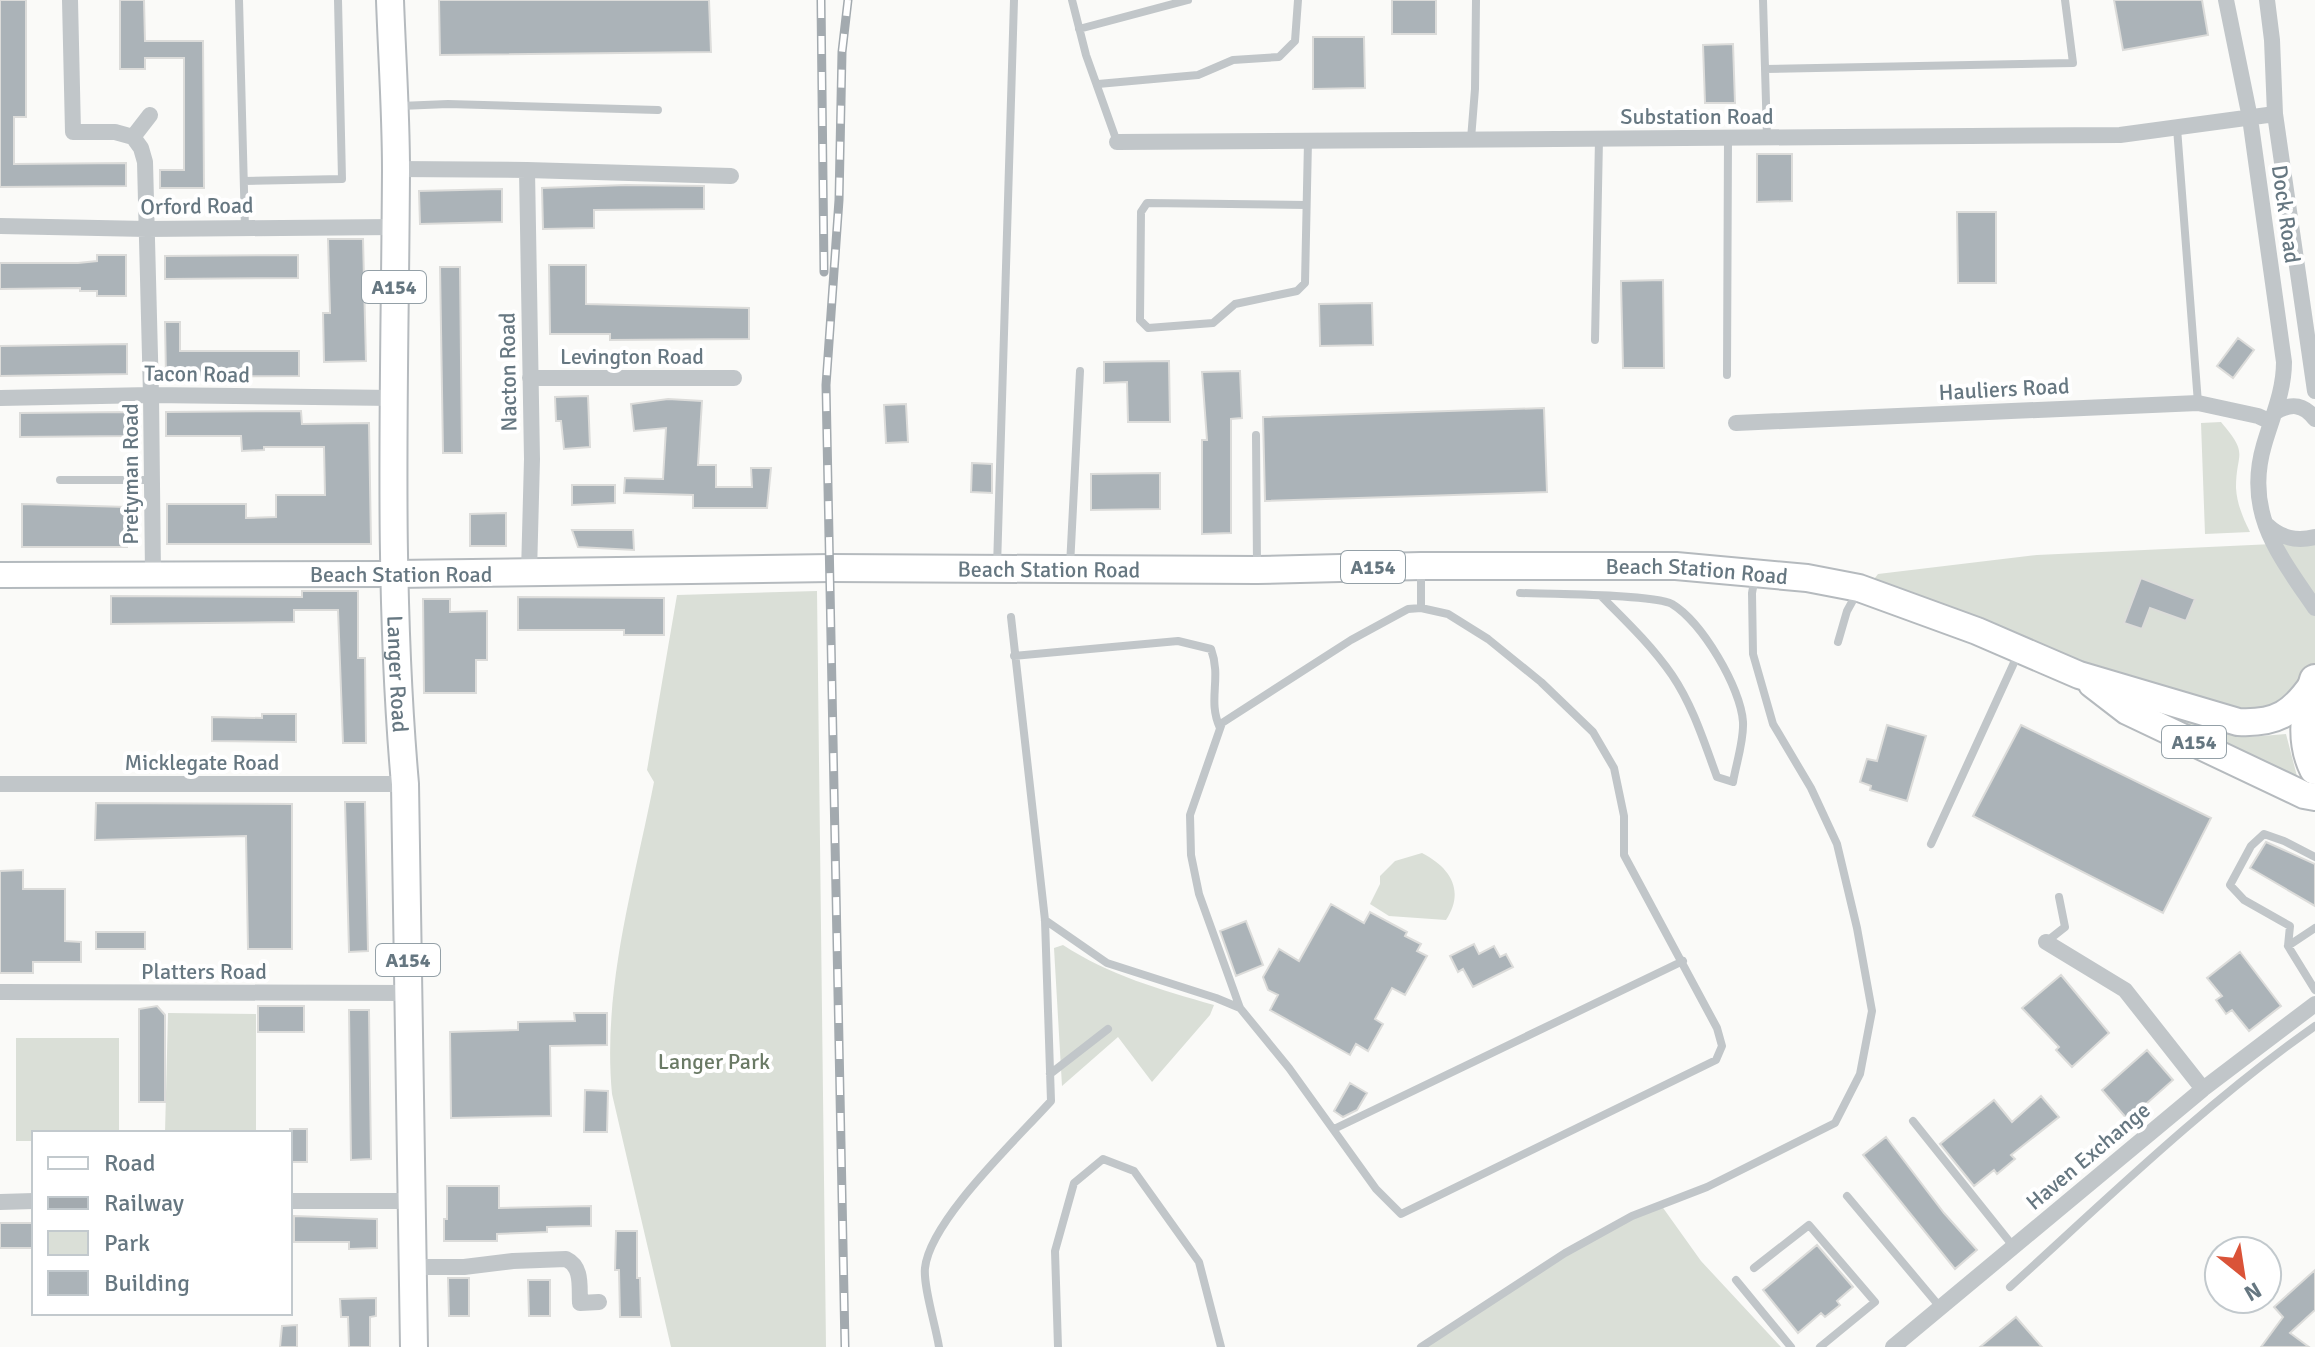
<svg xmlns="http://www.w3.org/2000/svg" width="2315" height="1347" font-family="Signika,sans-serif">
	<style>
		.green { fill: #dadfd7 }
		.building { fill: #abb3b8; stroke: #dcdcda; stroke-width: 2 }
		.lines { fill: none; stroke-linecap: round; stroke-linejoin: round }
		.secondary-casing { stroke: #b4babe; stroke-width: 28 }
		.primary-casing { stroke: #b5babe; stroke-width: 30 }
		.highway-casing { stroke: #b5b9bc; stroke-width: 34 }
		.lane { stroke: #c1c6c9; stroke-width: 8 }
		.street { stroke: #c1c6c9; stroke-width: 16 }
		.secondary { stroke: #fff; stroke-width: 24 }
		.primary { stroke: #fff; stroke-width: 26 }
		.highway { stroke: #fff; stroke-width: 30 }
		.rail-casing { stroke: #a3aaaf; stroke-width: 9 }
		.rail { stroke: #fff; stroke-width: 6; stroke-dasharray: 18; stroke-linecap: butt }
		.labels { text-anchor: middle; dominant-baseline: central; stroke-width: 8; stroke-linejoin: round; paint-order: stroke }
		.shield { fill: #fff; stroke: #94a0a7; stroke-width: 2 }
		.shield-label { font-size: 20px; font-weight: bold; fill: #667781 }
		.street-label { font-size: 22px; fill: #667781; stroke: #fff }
		.park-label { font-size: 22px; fill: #6a7a65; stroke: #fff }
	</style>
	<rect width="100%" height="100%" fill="#fafaf8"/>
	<path class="green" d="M2221,422C2250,456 2236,451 2236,488C2237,504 2243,518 2250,532L2205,534L2201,423Z
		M2273,544H2315V680L2252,723L1865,591L1878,574L2037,555Z
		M817,591L826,1347H671L612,1094C602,989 634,884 654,782L647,770L677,595Z
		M2156,711L2250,737L2286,734L2298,780Z
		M1422,853C1451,868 1465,891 1446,920L1389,916L1370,904L1380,884V876L1395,861Z
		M1063,945C1109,975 1161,990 1214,1005L1210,1015L1152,1082L1118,1037L1062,1086L1054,948Z
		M168,1013L256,1014V1131L165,1133Z
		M16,1038H119V1133H34V1141H16Z
		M1661,1205L1701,1261L1781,1347H1421L1565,1253Z"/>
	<path class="building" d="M0,0H26V117H14V164L126,163V186L0,187Z
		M120,0H144L145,41H203L204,188H160V170H184V58H145V69H120Z
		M439,0H709L711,52L440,55Z
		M1392,0H1436V34H1392Z
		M2114,0H2202L2208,35L2123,50Z
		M1313,37H1364L1365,88L1313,89Z
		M1733,44L1735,103H1705L1703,45Z
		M1757,154H1792V201L1757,202Z
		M626,185L704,186V209L594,210V228L543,229L542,188Z
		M502,189V222L420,224L419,191Z
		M1957,212H1996V283H1958Z
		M328,239H363L366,361L324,362L323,313H330Z
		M97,255H126V296H97V291H80V288L0,289V263H78L97,261Z
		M298,255V278L165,279V256Z
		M549,265H586V304L749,308V339L610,340V334H550Z
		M440,267H460L462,453H443Z
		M1663,280L1664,368H1623L1621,281Z
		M1372,303L1373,345L1320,346L1319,304Z
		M165,322H180V351H299V376L166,377Z
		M2238,338L2254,350L2233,378L2217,366Z
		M127,344V374L0,376V346Z
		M1169,361L1170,422H1128L1127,382L1104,383V362Z
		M1240,371L1242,418L1231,419V533L1202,534V440H1207L1202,372Z
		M588,396L590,447L564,449L561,421H556L555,397Z
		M668,399L702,401L698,465H716V487H752L751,468H771L767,508H693V495L624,493L625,478L663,479L666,428L634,431L631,404Z
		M906,404L908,442L886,443L884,405Z
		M1544,408L1547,492L1265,501L1263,417Z
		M301,411L302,424L369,423L371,544H167V504H246V518L276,517V495H325L324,447H264V450L242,451L241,436H166V412Z
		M127,412V436L20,437V413Z
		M972,463L992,464V493L971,492Z
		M1160,473V509L1091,510V474Z
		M572,485H615V503L572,505Z
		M22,504L127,507V547H22Z
		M506,513V546H470V514Z
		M572,530H633L634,550L578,547Z
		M2141,578L2195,599L2186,621L2150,608L2142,629L2124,623Z
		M302,591H358V658H365L366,743H343L338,610H294V622L111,624V596L302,597Z
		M518,597L664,598V635H624V630H518Z
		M423,599H450V612L487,611V660H476V693H424Z
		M262,714H296V742L212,741V717L262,718Z
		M1887,725L1926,736L1907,801L1870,790L1871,786L1860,782L1867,759L1877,761Z
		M2021,725L2211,818L2163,913L1973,816Z
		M345,802H365L368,951L349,952Z
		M96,803L292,804V949H248L246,836L95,840Z
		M2266,842L2315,864V906L2250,868Z
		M23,870V889H65V941L81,942V962H33V973H0V871Z
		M1331,904L1364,923L1370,912L1407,932L1405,936L1421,944L1417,951L1427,956L1405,995L1392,988L1375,1019L1383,1024L1368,1051L1356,1044L1350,1055L1270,1010L1278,995L1268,990L1263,977L1279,949L1299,961Z
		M1246,921L1263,965L1236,976L1220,931Z
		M96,932H145V949H96Z
		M1474,944L1479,954L1494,946L1500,957L1506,954L1513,967L1473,987L1463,969L1458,972L1450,956Z
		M2240,952L2281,1006L2249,1031L2232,1010L2226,1014L2216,1000L2222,996L2207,978Z
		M2061,975L2109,1033L2072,1067L2056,1050L2059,1047L2022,1008Z
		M157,1006L165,1015V1102H139V1009Z
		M258,1006H304V1032H258Z
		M349,1010H369L371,1159L351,1160Z
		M574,1013H607V1045L550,1046L551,1116L451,1118L450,1032L518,1030V1022L575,1021Z
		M2147,1050L2173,1080L2128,1120L2102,1090Z
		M1350,1083L1367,1093L1357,1110L1343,1117L1334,1111Z
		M585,1090L608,1091L607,1132H584Z
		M2041,1096L2059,1117L2011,1155L2015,1159L1997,1174L1994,1170L1974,1186L1940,1144L1994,1100L2012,1122Z
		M290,1129H307V1162H290Z
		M1886,1137L1944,1213L1977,1250L1955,1269L1863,1155Z
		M447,1186H499V1208L591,1206V1226L547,1227V1232L497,1234V1241H444V1219H447Z
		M294,1216L377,1219V1248L349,1249V1242H294Z
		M0,1223H34V1248H0Z
		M616,1231H637V1278H640L641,1317H620L619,1270H615Z
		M1817,1245L1853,1287L1837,1301L1840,1305L1825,1317L1821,1313L1798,1333L1763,1290Z
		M2315,1270V1310L2290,1333L2309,1347H2261L2283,1317L2274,1307Z
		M448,1278H469V1316H449Z
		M528,1280H550V1316H529Z
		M376,1298V1316L370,1317V1347H349L348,1317H341L340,1299Z
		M2016,1317L2042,1347H1980Z
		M297,1325V1347H280L282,1326Z"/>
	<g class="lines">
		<defs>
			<path id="secondary" d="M0,575L395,574"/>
			<g id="primary">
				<path id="s1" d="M390,0C392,57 396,113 396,170C395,375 387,580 405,784L414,1347"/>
				<path id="s2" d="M395,574L831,568L1257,570L1421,566H1676L1807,578L1859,588L1977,631L2079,675L2238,722C2277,724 2293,713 2314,682"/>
				<path d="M2092,684L2127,711L2304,795L2315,797"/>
			</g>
			<path id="highway" d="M2315,680C2306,708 2301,741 2315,769"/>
		</defs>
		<use href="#secondary" class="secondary-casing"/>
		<use href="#primary" class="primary-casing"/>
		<use href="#highway" class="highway-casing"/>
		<path class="lane" d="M239,0L245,228
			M1072,0L1086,55L1117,142
			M1763,0L1767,137
			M1079,29L1188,0
			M1765,69L2073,63L2065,0
			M1098,84L1198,75L1233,60L1279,57L1295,41L1298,0
			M400,106L448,104L658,110
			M2177,128L2198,403
			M1471,139L1475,89L1476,0
			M244,181L342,179L338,0
			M1306,205L1147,203L1141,212L1140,320L1148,328L1213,323L1235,304L1297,291L1305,283L1308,141
			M1595,340L1599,139
			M1727,375L1728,138
			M1256,435L1257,565
			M60,480H152
			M1070,566L1080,371
			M997,567L1014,0
			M1421,569V608
			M1520,593C1547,594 1653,594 1672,604C1702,622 1741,688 1743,722C1744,741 1736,764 1733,782L1717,777C1704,742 1693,706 1672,675C1652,646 1627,622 1602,597
			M1421,608L1448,614L1488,639L1541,682L1593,732L1614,768L1624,816V855L1717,1028L1722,1046L1716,1060L1401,1214L1376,1189L1289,1068L1240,1008L1199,894L1191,855L1190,815L1222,723L1351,640L1408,609Z
			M1838,642L1847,611L1857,593
			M1014,656L1178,641L1211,649C1222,679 1207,700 1220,728
			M1931,844L2018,654
			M2315,857L2284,841L2264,834L2251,846L2230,885L2244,900L2290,926L2288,946L2315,990
			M1045,920L1107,963L1216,998L1240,1008
			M2046,942L2065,927L2059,897
			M2288,946L2315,928
			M1050,1074L1108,1029
			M1913,1121L2013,1246
			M1334,1129L1683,961
			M1847,1196L1940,1307
			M1754,1268L1809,1225L1875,1302L1820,1347
			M1736,1280L1791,1347
			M2010,1287C2109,1197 2206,1103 2315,1026
			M939,1347C936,1327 923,1286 925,1268C930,1220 1018,1138 1051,1101L1045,920L1011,617
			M1058,1347L1055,1251L1074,1183L1103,1159L1134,1171L1199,1262L1221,1347
			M1421,1347L1565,1253L1632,1216L1707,1187L1835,1123L1860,1074L1872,1011L1857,928L1837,844L1811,788L1773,724L1753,654L1752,593L1755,577"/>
		<path class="street" d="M70,0L73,132H115L133,137
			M2226,0L2250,118L2284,362C2284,392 2272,417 2264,445C2244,513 2279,555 2315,608
			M2267,0L2272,40L2275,114L2315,391
			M150,115L133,137L141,148L145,162L151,395L153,574
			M1117,142L2120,135L2275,114
			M396,169L527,170L731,176
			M527,170L532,459L529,573
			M0,226L147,229L395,227
			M530,378H734
			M0,398L151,395L393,398
			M2274,413C2290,403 2303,403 2315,419
			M1736,423L2198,403L2258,416L2271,422
			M2267,525C2281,538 2296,542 2315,537
			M0,784H405
			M2046,942L2125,990L2203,1089
			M0,992L409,993
			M290,1201H412
			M0,1202L34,1201
			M414,1267H464L513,1261L566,1259C583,1267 579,1287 580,1303L599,1302
			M1893,1347L2203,1089L2315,1004"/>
		<use href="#secondary" class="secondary"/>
		<use href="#primary" class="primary"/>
		<use href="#highway" class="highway"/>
		<defs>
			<path id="rail" d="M821,0L824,272
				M845,1347L826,385L839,200L842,52L848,0"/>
		</defs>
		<use href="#rail" class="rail-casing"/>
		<use href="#rail" class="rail"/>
	</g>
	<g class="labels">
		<g class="shield">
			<rect x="362" y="271" width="64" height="32" rx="6"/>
			<rect x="1341" y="551" width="64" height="32" rx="6"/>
			<rect x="2162" y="726" width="64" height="32" rx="6"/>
			<rect x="376" y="944" width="64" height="32" rx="6"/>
		</g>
		<g class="shield-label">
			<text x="394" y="287">A154</text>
			<text x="1373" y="567">A154</text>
			<text x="2194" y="742">A154</text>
			<text x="408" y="960">A154</text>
		</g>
		<g class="street-label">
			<text x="1697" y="116">Substation Road</text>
			<text transform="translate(197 206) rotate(-1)">Orford Road</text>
			<text transform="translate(2286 214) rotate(82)">Dock Road</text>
			<text x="632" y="356">Levington Road</text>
			<text transform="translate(508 372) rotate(-91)">Nacton Road</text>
			<text transform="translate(197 374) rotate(1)">Tacon Road</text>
			<text transform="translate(2004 389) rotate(-3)">Hauliers Road</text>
			<text transform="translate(130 474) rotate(-90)">Pretyman Road</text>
			<text stroke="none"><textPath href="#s2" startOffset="654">Beach Station Road</textPath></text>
			<text stroke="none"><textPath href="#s2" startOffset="1302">Beach Station Road</textPath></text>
			<text x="401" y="574">Beach Station Road</text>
			<text stroke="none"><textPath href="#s1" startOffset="674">Langer Road</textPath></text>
			<text x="202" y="762">Micklegate Road</text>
			<text x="204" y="971">Platters Road</text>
			<text transform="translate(2088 1156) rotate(-40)">Haven Exchange</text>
		</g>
		<g class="park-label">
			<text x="714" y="1061">Langer Park</text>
		</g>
	</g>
	<rect x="32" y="1131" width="260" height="184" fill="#ffffff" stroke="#c2c9cd" stroke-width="2"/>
	<rect x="48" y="1157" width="40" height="12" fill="#ffffff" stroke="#c2c9cd" stroke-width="2"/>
	<text x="104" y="1171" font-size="24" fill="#667781">Road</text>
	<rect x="48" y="1197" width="40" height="12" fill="#a3aaaf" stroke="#c2c9cd" stroke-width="2"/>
	<text x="104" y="1211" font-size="24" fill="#667781">Railway</text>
	<rect x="48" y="1231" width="40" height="24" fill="#dadfd7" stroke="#c2c9cd" stroke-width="2"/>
	<text x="104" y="1251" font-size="24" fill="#667781">Park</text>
	<rect x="48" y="1271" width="40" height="24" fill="#abb3b8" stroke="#c2c9cd" stroke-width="2"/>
	<text x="104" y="1291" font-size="24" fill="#667781">Building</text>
	<g transform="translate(2243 1275) rotate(150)"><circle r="38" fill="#ffffff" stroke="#c2c9cd" stroke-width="2"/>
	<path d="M0-6L14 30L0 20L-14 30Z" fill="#da5338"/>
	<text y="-12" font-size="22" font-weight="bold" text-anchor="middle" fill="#667781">N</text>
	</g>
</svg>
